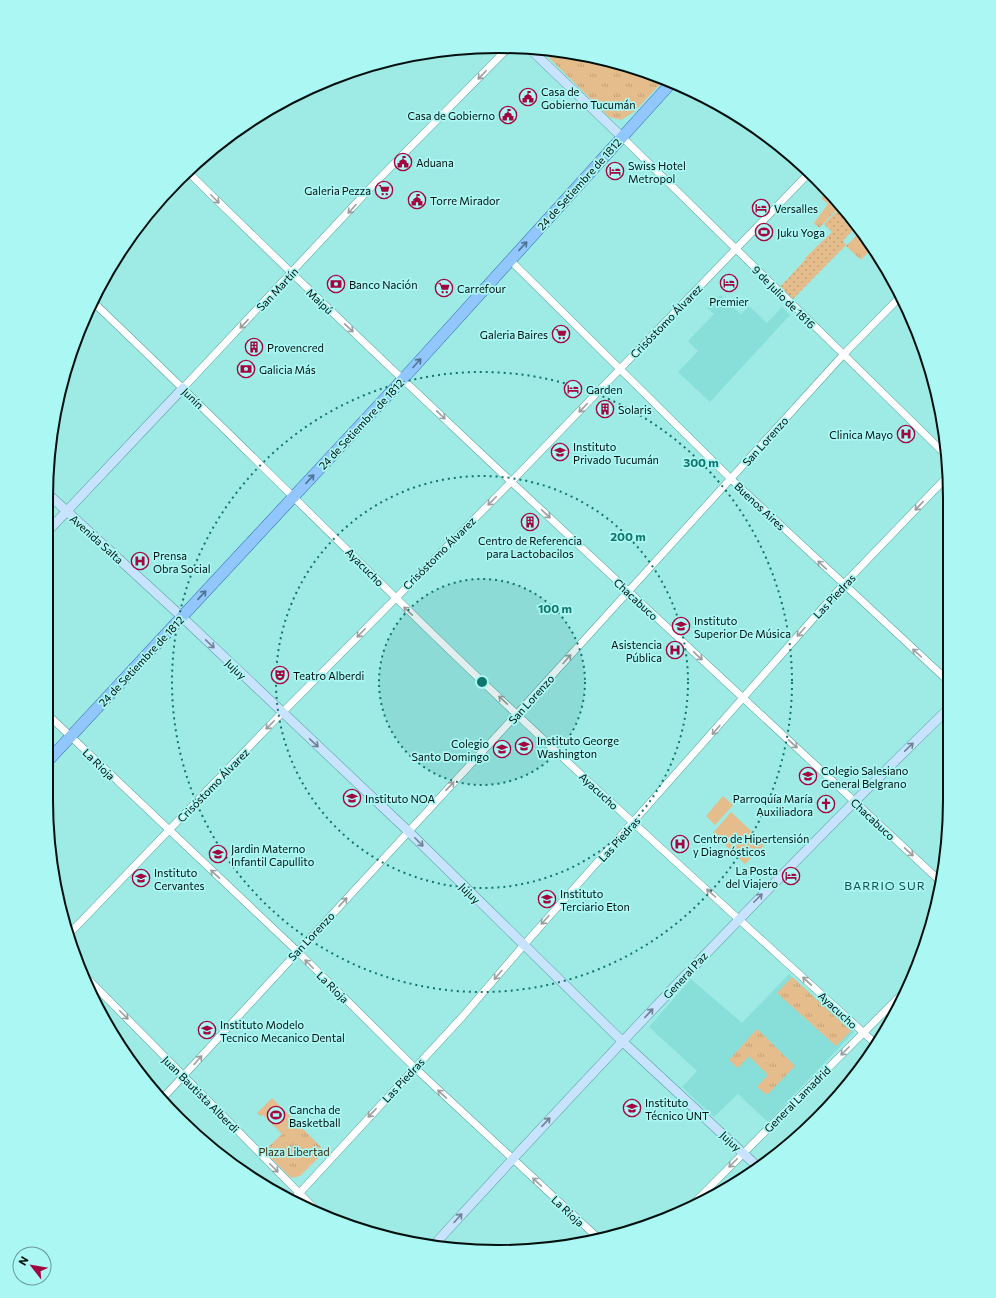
<svg xmlns="http://www.w3.org/2000/svg" width="996" height="1298" font-family="Commissioner,sans-serif">
	<style>
		.built { fill: #88dfda }
		.grass { fill: url(#grass-tufts) }
		.garden { fill: url(#garden-dots) }
		.pitch { fill: #e5bc8b }
		.lines { fill: none; stroke-linecap: round; stroke-linejoin: round }
		.street-casing { stroke: #56a19d; stroke-width: 8 }
		.secondary-casing { stroke: #56a19d; stroke-width: 10 }
		.primary-casing { stroke: #2e6fa9; stroke-width: 12 }
		.street { stroke: #fff; stroke-width: 7 }
		.secondary { stroke: #c8e3fe; stroke-width: 9 }
		.primary { stroke: #91c7fd; stroke-width: 11 }
		.oneway { stroke: #999f9f }
		.oneway2 { stroke: #507592 }
		.oneway3 { stroke: #6e8492 }
		.ring { fill: none; stroke: #0f766e; stroke-width: 2; stroke-dasharray: 2 4 }
		.labels { text-anchor: middle; dominant-baseline: central; stroke-width: 3.5; stroke-linejoin: round; paint-order: stroke }
		.poi-label { font-size: 11px; fill: #00100f; stroke: #abf7f3; text-anchor: start }
		.street-label { font-size: 11px; fill: #00100f; stroke: #abf7f3 }
		.park-label { font-size: 11px; fill: #3f290b; stroke: #abf7f3 }
		.neighbourhood-label { font-size: 12px; letter-spacing: 1px; fill: #15524f; stroke: #abf7f3 }
		.rim { fill: none; stroke: #00100f; stroke-width: 2 }
		.centre { fill: #0f766e; stroke: #abf7f3; stroke-width: 2 }
		.ring-label { font-size: 12px; text-anchor: middle; font-weight: bold; fill: #0f766e; stroke: #abf7f3; stroke-width: 3.5; stroke-linejoin: round; paint-order: stroke }
	</style>
	<defs>
		<pattern id="grass-tufts" width="24" height="20" patternUnits="userSpaceOnUse"><rect width="24" height="20" fill="#e5bc8b"/><path d="M3 7l-1-3M5 7V3M7 7l1-3M15 17l-1-3M17 17v-4M19 17l1-3" fill="none" stroke="#c3a177"/></pattern>
		<pattern id="garden-dots" width="8" height="8" patternUnits="userSpaceOnUse"><rect width="8" height="8" fill="#e5bc8b"/><path d="M2 2h.1M6 6h.1" fill="none" stroke="#c3a177" stroke-width="1.8" stroke-linecap="round"/></pattern>
	</defs>
	<rect width="100%" height="100%" fill="#9eeae5"/>
	<path class="built" d="M720,295L741,314L749,306L767,323L782,307L790,315L710,402L678,372L698,351L688,341L714,314L707,308Z
		M789,974L854,1032L768,1122L738,1094L714,1117L682,1087L697,1071L649,1027L691,979L742,1023Z"/>
	<path class="grass" d="M541,50L586,55L665,79L634,112L621,120L609,117Z
		M828,191L840,206L819,228L814,223L828,204L821,198Z
		M861,231L873,247L861,260L846,246Z
		M792,977L851,1031L836,1046L777,993Z
		M757,1029L795,1066L767,1095L757,1087L768,1075L749,1056L738,1068L729,1060Z
		M272,1098L325,1151L300,1176L291,1178L264,1151L282,1134L263,1115L261,1116L257,1113Z"/>
	<path class="garden" d="M837,211L841,215L845,211L860,230L857,233L853,230L843,241L846,245L793,299L780,287L806,259L805,258L832,232L824,224Z"/>
	<path class="pitch" d="M723,796L733,805L715,825L706,816Z
		M731,812L765,844L745,864L713,833Z
		M272,1099L291,1119L281,1130L261,1110Z"/>
	<g class="lines">
		<defs>
			<path id="street" d="M622,137L946,455
				M187,171C433,413 688,646 941,882
				M510,260L731,479L946,679
				M92,301C194,398 294,498 395,597C551,751 715,897 877,1045
				M183,388L375,183L509,47
				M46,713L297,951L414,1067L597,1237
				M69,934L274,721L511,482L810,172
				M87,978L315,1209
				M162,1099L517,714L843,355L899,298
				M293,1200L463,1016L523,946L843,585L946,478
				M693,1204L902,994"/>
			<path id="secondary" d="M530,49L622,137
				M47,493L182,617L408,831L622,1041L759,1168
				M47,532L183,388
				M432,1247C599,1064 769,884 946,711"/>
			<path id="primary" d="M46,763L403,379L673,81"/>
		</defs>
		<use href="#street" class="street-casing"/>
		<use href="#secondary" class="secondary-casing"/>
		<use href="#primary" class="primary-casing"/>
		<use href="#street" class="street"/>
		<use href="#secondary" class="secondary"/>
		<use href="#primary" class="primary"/>
	</g>
	<defs><path id="oneway-shaft" d="M-6 0H5M1.5-3L5.5 0L1.5 3" fill="none" stroke-width="1.6" stroke-linecap="round" stroke-linejoin="round"/></defs>
	<g class="oneway">
		<use href="#oneway-shaft" transform="translate(482 75) rotate(134)"/>
		<use href="#oneway-shaft" transform="translate(215 199) rotate(45)"/>
		<use href="#oneway-shaft" transform="translate(352 209) rotate(132)"/>
		<use href="#oneway-shaft" transform="translate(244 324) rotate(133)"/>
		<use href="#oneway-shaft" transform="translate(349 328) rotate(43)"/>
		<use href="#oneway-shaft" transform="translate(583 408) rotate(134)"/>
		<use href="#oneway-shaft" transform="translate(441 415) rotate(44)"/>
		<use href="#oneway-shaft" transform="translate(492 501) rotate(135)"/>
		<use href="#oneway-shaft" transform="translate(919 506) rotate(133)"/>
		<use href="#oneway-shaft" transform="translate(546 514) rotate(43)"/>
		<use href="#oneway-shaft" transform="translate(822 565) rotate(-136)"/>
		<use href="#oneway-shaft" transform="translate(408 611) rotate(-137)"/>
		<use href="#oneway-shaft" transform="translate(801 632) rotate(132)"/>
		<use href="#oneway-shaft" transform="translate(361 633) rotate(134)"/>
		<use href="#oneway-shaft" transform="translate(917 653) rotate(-138)"/>
		<use href="#oneway-shaft" transform="translate(698 656) rotate(43)"/>
		<use href="#oneway-shaft" transform="translate(567 659) rotate(-48)"/>
		<use href="#oneway-shaft" transform="translate(503 700) rotate(-137)"/>
		<use href="#oneway-shaft" transform="translate(270 725) rotate(134)"/>
		<use href="#oneway-shaft" transform="translate(716 730) rotate(130)"/>
		<use href="#oneway-shaft" transform="translate(793 744) rotate(43)"/>
		<use href="#oneway-shaft" transform="translate(450 786) rotate(-47)"/>
		<use href="#oneway-shaft" transform="translate(909 852) rotate(43)"/>
		<use href="#oneway-shaft" transform="translate(215 874) rotate(-137)"/>
		<use href="#oneway-shaft" transform="translate(711 893) rotate(-138)"/>
		<use href="#oneway-shaft" transform="translate(343 902) rotate(-47)"/>
		<use href="#oneway-shaft" transform="translate(545 920) rotate(132)"/>
		<use href="#oneway-shaft" transform="translate(309 964) rotate(-135)"/>
		<use href="#oneway-shaft" transform="translate(498 975) rotate(130)"/>
		<use href="#oneway-shaft" transform="translate(807 981) rotate(-137)"/>
		<use href="#oneway-shaft" transform="translate(124 1015) rotate(45)"/>
		<use href="#oneway-shaft" transform="translate(845 1051) rotate(135)"/>
		<use href="#oneway-shaft" transform="translate(198 1060) rotate(-48)"/>
		<use href="#oneway-shaft" transform="translate(442 1094) rotate(-137)"/>
		<use href="#oneway-shaft" transform="translate(372 1113) rotate(133)"/>
		<use href="#oneway-shaft" transform="translate(733 1163) rotate(135)"/>
		<use href="#oneway-shaft" transform="translate(274 1168) rotate(45)"/>
		<use href="#oneway-shaft" transform="translate(537 1182) rotate(-137)"/>
	</g>
	<g class="oneway2">
		<use href="#oneway-shaft" transform="translate(523 246) rotate(-47)"/>
		<use href="#oneway-shaft" transform="translate(417 363) rotate(-48)"/>
		<use href="#oneway-shaft" transform="translate(310 479) rotate(-47)"/>
		<use href="#oneway-shaft" transform="translate(202 595) rotate(-47)"/>
	</g>
	<g class="oneway3">
		<use href="#oneway-shaft" transform="translate(210 644) rotate(44)"/>
		<use href="#oneway-shaft" transform="translate(314 743) rotate(43)"/>
		<use href="#oneway-shaft" transform="translate(909 747) rotate(-44)"/>
		<use href="#oneway-shaft" transform="translate(419 842) rotate(45)"/>
		<use href="#oneway-shaft" transform="translate(758 898) rotate(-45)"/>
		<use href="#oneway-shaft" transform="translate(649 1013) rotate(-47)"/>
		<use href="#oneway-shaft" transform="translate(546 1122) rotate(-47)"/>
		<use href="#oneway-shaft" transform="translate(458 1218) rotate(-48)"/>
	</g>
	<circle cx="482" cy="682" r="103" fill="#0f766e" fill-opacity=".12"/>
	<g class="ring">
		<circle cx="482" cy="682" r="103"/>
		<circle cx="482" cy="682" r="206"/>
		<circle cx="482" cy="682" r="310"/>
	</g>
	<defs>
		<symbol id="civic-ring" viewBox="-11 -11 22 22"><circle r="9.5" fill="#abf7f3" stroke="#a3063e" stroke-width="1.5"/><path d="M-.6-6.5H3V-4.5H.6V-3L4-1V1h2V6H-6V1h2V-1L-.6-3ZM-1.2 2.5V6h2.4V2.5Z" fill="#a3063e"/></symbol>
		<symbol id="hotel-ring" viewBox="-11 -11 22 22"><circle r="9.5" fill="#abf7f3" stroke="#a3063e" stroke-width="1.5"/><path d="M-6-4.5h1.5V1H6V5H4.5V3h-9V5H-6ZM-4 0a1.8 1.8 0 1 1 3.6 0ZM.5 0V-2.5h3Q6-2.5 6 0Z" fill="#a3063e"/></symbol>
		<symbol id="supermarket-ring" viewBox="-11 -11 22 22"><circle r="9.5" fill="#abf7f3" stroke="#a3063e" stroke-width="1.5"/><path d="M-6-5.5h2.5l.6 2H6L4.5 2H-2.5L-4.4-4H-6ZM-1.5 3.2a1.3 1.3 0 1 0 .1 0ZM3 3.2a1.3 1.3 0 1 0 .1 0Z" fill="#a3063e"/></symbol>
		<symbol id="stadium-ring" viewBox="-11 -11 22 22"><circle r="9.5" fill="#abf7f3" stroke="#a3063e" stroke-width="1.5"/><path d="M0-5a6.5 5 0 1 0 0 10a6.5 5 0 1 0 0-10ZM-3.5-1.8h7v3.6h-7Z" fill="#a3063e"/></symbol>
		<symbol id="bank-ring" viewBox="-11 -11 22 22"><circle r="9.5" fill="#abf7f3" stroke="#a3063e" stroke-width="1.5"/><path d="M-6-4H6V4H-6ZM0-2.3a2.3 2.3 0 1 0 0 4.6a2.3 2.3 0 1 0 0-4.6Z" fill="#a3063e"/></symbol>
		<symbol id="building-ring" viewBox="-11 -11 22 22"><circle r="9.5" fill="#abf7f3" stroke="#a3063e" stroke-width="1.5"/><path d="M-4-6H4V6H1V3H-1V6H-4ZM-2.5-4.3h1.7v1.8h-1.7ZM.8-4.3h1.7v1.8H.8ZM-2.5-1h1.7V.8h-1.7ZM.8-1h1.7V.8H.8Z" fill="#a3063e"/></symbol>
		<symbol id="hospital-ring" viewBox="-11 -11 22 22"><circle r="9.5" fill="#abf7f3" stroke="#a3063e" stroke-width="1.5"/><path d="M-5-5h3v3.5h4V-5h3V5h-3V1.5h-4V5h-3Z" fill="#a3063e"/></symbol>
		<symbol id="school-ring" viewBox="-11 -11 22 22"><circle r="9.5" fill="#abf7f3" stroke="#a3063e" stroke-width="1.5"/><path d="M0-5L7-2L0 1L-7-2ZM-4 1L0 2.5L4 1V4Q0 6-4 4Z" fill="#a3063e"/></symbol>
		<symbol id="university-ring" viewBox="-11 -11 22 22"><circle r="9.5" fill="#abf7f3" stroke="#a3063e" stroke-width="1.5"/><path d="M0-5L7-2L0 1L-7-2ZM-4 1L0 2.5L4 1V4Q0 6-4 4Z" fill="#a3063e"/></symbol>
		<symbol id="theatre-ring" viewBox="-11 -11 22 22"><circle r="9.5" fill="#abf7f3" stroke="#a3063e" stroke-width="1.5"/><path d="M-5-5.5Q0-4 5-5.5V0Q5 5 0 6Q-5 5-5 0ZM-3.3-2.5H-1v1.5H-3.3ZM1-2.5H3.3v1.5H1ZM-2.8 1Q0 5.5 2.8 1Z" fill="#a3063e"/></symbol>
		<symbol id="church-ring" viewBox="-11 -11 22 22"><circle r="9.5" fill="#abf7f3" stroke="#a3063e" stroke-width="1.5"/><path d="M-1.2-6h2.4v3.5h3.3v2.4h-3.3V6h-2.4V-.1h-3.3v-2.4h3.3Z" fill="#a3063e"/></symbol>
	</defs>
	<g fill-rule="evenodd">
		<use href="#civic-ring" x="518" y="87" width="20" height="20"/>
		<use href="#civic-ring" x="498" y="105" width="20" height="20"/>
		<use href="#civic-ring" x="393" y="152" width="20" height="20"/>
		<use href="#hotel-ring" x="605" y="161" width="20" height="20"/>
		<use href="#supermarket-ring" x="374" y="180" width="20" height="20"/>
		<use href="#civic-ring" x="407" y="190" width="20" height="20"/>
		<use href="#hotel-ring" x="751" y="198" width="20" height="20"/>
		<use href="#stadium-ring" x="754" y="222" width="20" height="20"/>
		<use href="#hotel-ring" x="719" y="273" width="20" height="20"/>
		<use href="#bank-ring" x="326" y="274" width="20" height="20"/>
		<use href="#supermarket-ring" x="434" y="278" width="20" height="20"/>
		<use href="#supermarket-ring" x="551" y="324" width="20" height="20"/>
		<use href="#building-ring" x="244" y="337" width="20" height="20"/>
		<use href="#bank-ring" x="236" y="359" width="20" height="20"/>
		<use href="#hotel-ring" x="563" y="379" width="20" height="20"/>
		<use href="#building-ring" x="595" y="399" width="20" height="20"/>
		<use href="#hospital-ring" x="896" y="424" width="20" height="20"/>
		<use href="#school-ring" x="550" y="442" width="20" height="20"/>
		<use href="#building-ring" x="520" y="512" width="20" height="20"/>
		<use href="#hospital-ring" x="130" y="551" width="20" height="20"/>
		<use href="#university-ring" x="671" y="616" width="20" height="20"/>
		<use href="#hospital-ring" x="665" y="640" width="20" height="20"/>
		<use href="#theatre-ring" x="270" y="665" width="20" height="20"/>
		<use href="#university-ring" x="514" y="736" width="20" height="20"/>
		<use href="#school-ring" x="492" y="739" width="20" height="20"/>
		<use href="#school-ring" x="798" y="766" width="20" height="20"/>
		<use href="#school-ring" x="342" y="788" width="20" height="20"/>
		<use href="#church-ring" x="816" y="794" width="20" height="20"/>
		<use href="#hospital-ring" x="670" y="834" width="20" height="20"/>
		<use href="#school-ring" x="208" y="844" width="20" height="20"/>
		<use href="#hotel-ring" x="781" y="866" width="20" height="20"/>
		<use href="#school-ring" x="131" y="868" width="20" height="20"/>
		<use href="#university-ring" x="537" y="889" width="20" height="20"/>
		<use href="#university-ring" x="197" y="1020" width="20" height="20"/>
		<use href="#university-ring" x="622" y="1098" width="20" height="20"/>
		<use href="#stadium-ring" x="266" y="1105" width="20" height="20"/>
	</g>
	<g class="labels">
		<g class="poi-label">
			<text x="541" y="91">Casa de<tspan x="541" dy="13">Gobierno Tucumán</tspan></text>
			<text x="495" y="115" text-anchor="end">Casa de Gobierno</text>
			<text x="416" y="162">Aduana</text>
			<text x="628" y="165">Swiss Hotel<tspan x="628" dy="13">Metropol</tspan></text>
			<text x="371" y="190" text-anchor="end">Galeria Pezza</text>
			<text x="430" y="200">Torre Mirador</text>
			<text x="774" y="208">Versalles</text>
			<text x="777" y="232">Juku Yoga</text>
			<text x="349" y="284">Banco Nación</text>
			<text x="457" y="288">Carrefour</text>
			<text x="729" y="301" text-anchor="middle">Premier</text>
			<text x="548" y="334" text-anchor="end">Galeria Baires</text>
			<text x="267" y="347">Provencred</text>
			<text x="259" y="369">Galicia Más</text>
			<text x="586" y="389">Garden</text>
			<text x="618" y="409">Solaris</text>
			<text x="893" y="434" text-anchor="end">Clinica Mayo</text>
			<text x="573" y="446">Instituto<tspan x="573" dy="13">Privado Tucumán</tspan></text>
			<text x="530" y="540" text-anchor="middle">Centro de Referencia<tspan x="530" dy="13">para Lactobacilos</tspan></text>
			<text x="153" y="555">Prensa<tspan x="153" dy="13">Obra Social</tspan></text>
			<text x="694" y="620">Instituto<tspan x="694" dy="13">Superior De Música</tspan></text>
			<text x="662" y="644" text-anchor="end">Asistencia<tspan x="662" dy="13">Pública</tspan></text>
			<text x="293" y="675">Teatro Alberdi</text>
			<text x="537" y="740">Instituto George<tspan x="537" dy="13">Washington</tspan></text>
			<text x="489" y="743" text-anchor="end">Colegio<tspan x="489" dy="13">Santo Domingo</tspan></text>
			<text x="821" y="770">Colegio Salesiano<tspan x="821" dy="13">General Belgrano</tspan></text>
			<text x="365" y="798">Instituto NOA</text>
			<text x="813" y="798" text-anchor="end">Parroquía María<tspan x="813" dy="13">Auxiliadora</tspan></text>
			<text x="693" y="838">Centro de Hipertensión<tspan x="693" dy="13">y Diagnósticos</tspan></text>
			<text x="231" y="848">Jardin Materno<tspan x="231" dy="13">Infantil Capullito</tspan></text>
			<text x="778" y="870" text-anchor="end">La Posta<tspan x="778" dy="13">del Viajero</tspan></text>
			<text x="154" y="872">Instituto<tspan x="154" dy="13">Cervantes</tspan></text>
			<text x="560" y="893">Instituto<tspan x="560" dy="13">Terciario Eton</tspan></text>
			<text x="220" y="1024">Instituto Modelo<tspan x="220" dy="13">Tecnico Mecanico Dental</tspan></text>
			<text x="645" y="1102">Instituto<tspan x="645" dy="13">Técnico UNT</tspan></text>
			<text x="289" y="1109">Cancha de<tspan x="289" dy="13">Basketball</tspan></text>
		</g>
		<g class="street-label">
			<text transform="translate(579 184) rotate(-48)">24 de Setiembre de 1812</text>
			<text transform="translate(277 289) rotate(-47)">San Martín</text>
			<text transform="translate(784 297) rotate(45)">9 de Julio de 1816</text>
			<text transform="translate(320 301) rotate(43)">Maipú</text>
			<text transform="translate(666 321) rotate(-46)">Crisóstomo Álvarez</text>
			<text transform="translate(193 398) rotate(44)">Junín</text>
			<text transform="translate(361 424) rotate(-47)">24 de Setiembre de 1812</text>
			<text transform="translate(765 441) rotate(-48)">San Lorenzo</text>
			<text transform="translate(760 506) rotate(43)">Buenos Aires</text>
			<text transform="translate(97 539) rotate(42)">Avenida Salta</text>
			<text transform="translate(439 553) rotate(-45)">Crisóstomo Álvarez</text>
			<text transform="translate(365 567) rotate(45)">Ayacucho</text>
			<text transform="translate(834 596) rotate(-47)">Las Piedras</text>
			<text transform="translate(636 599) rotate(43)">Chacabuco</text>
			<text transform="translate(141 661) rotate(-47)">24 de Setiembre de 1812</text>
			<text transform="translate(236 669) rotate(44)">Jujuy</text>
			<text transform="translate(531 699) rotate(-48)">San Lorenzo</text>
			<text transform="translate(99 764) rotate(44)">La Rioja</text>
			<text transform="translate(213 785) rotate(-46)">Crisóstomo Álvarez</text>
			<text transform="translate(599 791) rotate(43)">Ayacucho</text>
			<text transform="translate(873 819) rotate(43)">Chacabuco</text>
			<text transform="translate(619 839) rotate(-48)">Las Piedras</text>
			<text transform="translate(470 893) rotate(45)">Jujuy</text>
			<text transform="translate(311 936) rotate(-47)">San Lorenzo</text>
			<text transform="translate(685 975) rotate(-47)">General Paz</text>
			<text transform="translate(333 987) rotate(45)">La Rioja</text>
			<text transform="translate(838 1010) rotate(43)">Ayacucho</text>
			<text transform="translate(403 1080) rotate(-47)">Las Piedras</text>
			<text transform="translate(201 1094) rotate(45)">Juan Bautista Alberdi</text>
			<text transform="translate(797 1099) rotate(-45)">General Lamadrid</text>
			<text transform="translate(731 1141) rotate(43)">Jujuy</text>
			<text transform="translate(568 1211) rotate(43)">La Rioja</text>
		</g>
		<g class="park-label">
			<text x="294" y="1151">Plaza Libertad</text>
		</g>
		<g class="neighbourhood-label">
			<text x="885" y="885">BARRIO SUR</text>
		</g>
	</g>
	<path d="M0 0H996V1298H0ZM498 53H498A445 445 0 0 1 943 498V800A445 445 0 0 1 498 1245H498A445 445 0 0 1 53 800V498A445 445 0 0 1 498 53Z" fill="#abf7f3" fill-rule="evenodd"/>
	<path class="rim" d="M498 53H498A445 445 0 0 1 943 498V800A445 445 0 0 1 498 1245H498A445 445 0 0 1 53 800V498A445 445 0 0 1 498 53Z"/>
	<circle cx="482" cy="682" r="6" class="centre"/>
	<g class="ring-label">
		<text x="701" y="467">300 m</text>
		<text x="628" y="541">200 m</text>
		<text x="555" y="613">100 m</text>
	</g>
	<g transform="translate(32 1266) rotate(301)"><circle r="19" fill="#abf7f3" stroke="#679b98"/>
	<path d="M0-3L7 15L0 10L-7 15Z" fill="#a3063e"/>
	<text y="-6" font-size="11" font-weight="bold" text-anchor="middle" fill="#00100f">N</text>
	</g>
</svg>
